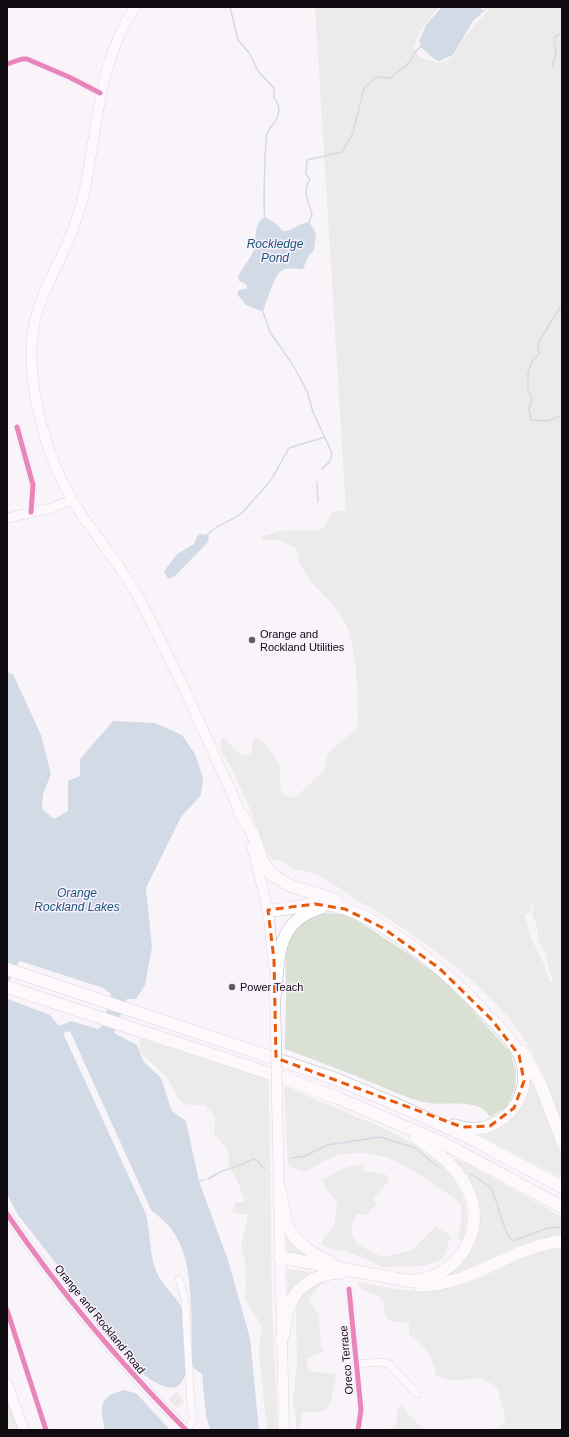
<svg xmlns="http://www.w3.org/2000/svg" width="569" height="1437" font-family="Arial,sans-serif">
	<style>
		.green { fill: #dae0d4; fill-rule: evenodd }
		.water { fill: #a3bbce; fill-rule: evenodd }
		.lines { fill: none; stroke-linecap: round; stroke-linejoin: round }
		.stream { stroke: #a3bbce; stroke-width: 1.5 }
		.street-casing { stroke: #bcb8be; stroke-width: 8 }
		.secondary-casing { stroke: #bcb8be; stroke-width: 10 }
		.primary-casing { stroke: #bcb8be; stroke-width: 11 }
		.highway-casing { stroke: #bcb8be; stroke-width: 13 }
		.street { stroke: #fefdfe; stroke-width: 7 }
		.secondary { stroke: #fefdfe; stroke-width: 9 }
		.primary { stroke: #fefdfe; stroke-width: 10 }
		.highway { stroke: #fefdfe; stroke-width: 12 }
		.primary-bridge-casing { stroke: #bcb8be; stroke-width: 11; stroke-linecap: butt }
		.primary-bridge { stroke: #fefdfe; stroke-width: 10 }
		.cycleway-casing { stroke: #faf0fe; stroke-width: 8 }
		.cycleway { stroke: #d6006c; stroke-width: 5 }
		.marked { fill: none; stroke: #e8590c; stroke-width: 3; stroke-dasharray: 8 5; stroke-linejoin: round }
		.poi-dot { fill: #615d62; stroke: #faf0fe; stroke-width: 1.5 }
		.labels { text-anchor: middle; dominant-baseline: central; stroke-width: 3; stroke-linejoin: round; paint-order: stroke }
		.poi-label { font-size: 11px; fill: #0f0b10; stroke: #faf0fe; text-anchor: start }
		.street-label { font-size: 11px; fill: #0f0b10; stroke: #faf0fe }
		.water-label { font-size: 12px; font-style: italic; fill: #195679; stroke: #faf0fe }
	</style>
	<rect width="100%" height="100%" fill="#f9f4fa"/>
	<path class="green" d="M315,7H439L420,31L414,46C415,54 418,57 425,59C456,70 455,48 470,30C476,22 485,15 491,7H562V1124C552,1098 543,1072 530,1048C496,990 420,936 362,903C346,893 330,880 312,873C301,869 292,872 283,861L273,860L264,847L249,806L231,767L221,751V738H224C232,744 239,761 251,754L253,740L256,737L261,739C267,746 277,757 280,767C282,778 274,805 298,795L324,770L327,756L332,749L356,730L358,722C358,692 357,647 344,620C329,593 300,582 296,548L281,541L261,539L263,536L281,531H319L324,527L333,512L346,510ZM533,900L532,917L536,922L539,942L545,953L553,983L550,982L544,964L531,938L525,915L530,912Z
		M328,913L342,914L358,921L409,954L438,976L467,1004L510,1052L516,1070L515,1089L506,1107L490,1117C480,1097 446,1106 428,1103C408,1099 388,1089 368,1081C341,1070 313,1059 285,1049C285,1032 286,1015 286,997C286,959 278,920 328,913Z
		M140,1038L267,1079L269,1083L272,1308L278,1430H267L259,1352L262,1326L245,1299L246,1287L245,1261L241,1246L248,1214H240L232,1212L235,1203L245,1201L236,1178L228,1165L229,1152L214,1134L215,1117L205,1105C175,1108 181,1097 167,1078C159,1069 148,1061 140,1052Z
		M530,1075L562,1155V1178L475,1133C482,1132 491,1131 497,1129C518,1120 530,1095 530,1075Z
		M284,1086C304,1094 323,1103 343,1111C395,1133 488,1167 462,1241L457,1238L461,1223V1205C454,1197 443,1191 434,1185C405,1164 378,1147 340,1155C327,1158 316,1166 304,1172L290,1167L288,1164Z
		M451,1157L468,1164L562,1217V1236C519,1237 481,1266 441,1279C470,1263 487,1228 477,1195C472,1181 461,1169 451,1157Z
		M361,1164L364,1165L363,1171L387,1175L389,1181L373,1199L377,1203L367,1215L356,1214L351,1229L354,1239L359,1245L375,1254L386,1257L412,1250L436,1226L451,1236L443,1259L423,1266L383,1267L346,1251L334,1250L322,1244L323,1238L334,1227L337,1201L324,1186L323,1180L341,1169Z
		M286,1232L316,1258L287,1252Z
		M562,1248V1430H487L500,1427L506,1420L497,1388L493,1384L479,1379L446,1380L436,1376C434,1358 424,1344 409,1334V1323C404,1321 402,1322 397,1322C384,1323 384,1308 383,1300L374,1294L359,1288L358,1282C404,1291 433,1297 479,1279C499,1271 517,1258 538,1252C545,1249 554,1249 562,1248Z
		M287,1269L319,1273L288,1300Z
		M323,1279L328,1280C320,1285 312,1292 309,1301L319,1315L321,1348L324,1350C320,1355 312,1355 307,1359V1364L310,1371L336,1374V1377L331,1401L326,1411L302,1413L300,1430H296V1416L293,1401L297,1365L296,1310C299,1294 310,1287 323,1279Z
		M176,1392L184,1402L177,1408L168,1399Z
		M7,1399L19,1430H7Z
		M403,1406L407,1413L425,1430H390L397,1421V1408Z"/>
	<path class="water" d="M442,7H479L483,10L489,7L473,21L453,55L439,61L434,59L421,47L419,41L426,25Z
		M265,217L278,225L283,231C293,231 299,223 309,222L316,233L314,250L308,257L303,269C297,269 286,267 281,271C274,276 266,303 263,312L246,305L237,294L239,290L246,289L247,287L246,284L239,281L238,277C242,267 251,259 254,249C256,239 254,222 265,217Z
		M200,534L207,535L209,538L208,542L175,576L168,579L164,571L177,554L194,544L197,536Z
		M7,672L13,674L41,735L51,774L43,794L42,809L54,819L68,811V781L80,776V759L113,721L155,723L182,735L195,754L203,778L201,795L181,817L146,888L152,947L145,985L136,999H127L114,1033L137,1045L143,1061L161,1078L172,1111L186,1121L199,1181L228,1260L250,1338L259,1430H210L206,1416L202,1374L194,1368L192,1364C191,1330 194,1271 179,1242C173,1228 162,1219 151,1210L70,1031L63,1033L146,1214C151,1234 149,1257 158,1275C164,1288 178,1297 183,1311L187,1368C181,1399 161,1387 144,1375L18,1215L7,1194ZM20,961L103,988L111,994L103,1025L98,1029L71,1021L59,1026L50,1015L8,999C6,988 12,968 20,961Z
		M125,1390L137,1394L170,1430H105C100,1408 98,1395 125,1390Z"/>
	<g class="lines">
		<path class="stream" d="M230,7L238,40L250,54L258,71L274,88V98C278,102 280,109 278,115C277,122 269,127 267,134C265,142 263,211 265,217
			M553,68V62L556,55L554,38L562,32
			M309,222L312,214C308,201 302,191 310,179L306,174L307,160L342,152L353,133L364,88L376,77L391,78C397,71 404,69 409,62C413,57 414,50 421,47
			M562,304L540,340L538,344L539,354L532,361L528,373V391L532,398L529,409L531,420L548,421L562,415
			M263,312L270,332L293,365L307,391L313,412L332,453L330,461L322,469
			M317,482L318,502
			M207,535C217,524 231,522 243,512C247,508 250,503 255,498C272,482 277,469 289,448L325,437
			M291,1158L305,1156L327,1145L380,1137L415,1148L438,1167
			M469,1173C475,1177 483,1181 488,1185C498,1195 500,1227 512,1241L548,1228L562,1227
			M208,1179L220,1172L243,1164L253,1159L258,1161L263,1168H266
			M199,1181L204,1180"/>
		<defs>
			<path id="street" d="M7,64L22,59H27L69,77L100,93
				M17,427L33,485L31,512
				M179,1279L185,1299L191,1407C195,1418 194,1421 186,1430
				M349,1289L361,1410L358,1430
				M356,1364L381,1362L389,1364L417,1394"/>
			<path id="secondary" d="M7,518L51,508L72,500
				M7,1214C60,1292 120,1363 186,1430"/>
			<path id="primary" d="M135,7C97,64 98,129 84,193C80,210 74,228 67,244C53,275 35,304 32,339C28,390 46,455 72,500C92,533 119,562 137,595C164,643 186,693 209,743C220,768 233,794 243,820
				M252,846L268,910L274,966
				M275,988L276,1040
				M277,1098L284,1430
				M7,1384L24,1430"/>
			<path id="highway" d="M240,813L252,832L263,862L272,875L291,886L336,900
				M268,910C289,912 310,900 331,905C385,916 451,976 488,1016C500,1028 514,1042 521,1059C529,1080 521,1105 503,1118C489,1129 470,1132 454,1125
				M7,969L336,1079L391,1102L464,1135L562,1187
				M7,987L283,1078L338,1098L447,1145L562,1207
				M275,995C279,957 276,921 321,908
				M522,1051L540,1083L562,1141
				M279,1187C282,1197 283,1207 285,1217C290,1241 311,1253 332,1263
				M280,1257L409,1281C452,1281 486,1236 470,1195C460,1170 438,1151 416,1138
				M420,1286C472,1285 511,1247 562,1241
				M281,1341C285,1332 285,1323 287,1313C293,1288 315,1273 340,1273"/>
		</defs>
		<use href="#street" class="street-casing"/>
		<use href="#secondary" class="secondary-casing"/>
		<use href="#primary" class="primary-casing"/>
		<use href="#highway" class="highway-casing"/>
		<use href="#street" class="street"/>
		<use href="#secondary" class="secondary"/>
		<use href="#primary" class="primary"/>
		<use href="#highway" class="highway"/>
		<defs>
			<path id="primary-bridge" d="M276,1040L277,1098"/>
		</defs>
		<use href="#primary-bridge" class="primary-bridge-casing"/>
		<use href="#primary-bridge" class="primary-bridge"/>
		<defs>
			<path id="cycleway" d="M7,64L22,59H27L69,77L100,93
				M17,427L33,485L31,512
				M7,1214C60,1292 120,1363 186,1430
				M349,1289L361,1410L358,1430
				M7,1310L46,1430"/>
		</defs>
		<use href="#cycleway" class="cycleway-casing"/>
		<use href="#cycleway" class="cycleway"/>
	</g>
	<path d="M0 0H569V1437H0ZM315,904L345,909L383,928L439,968L492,1020L519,1055L524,1081L514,1108L490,1126L462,1127L276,1058L274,960L268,910Z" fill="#f9f4fa" fill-opacity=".55" fill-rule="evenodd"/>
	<path class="marked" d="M315,904L345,909L383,928L439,968L492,1020L519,1055L524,1081L514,1108L490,1126L462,1127L276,1058L274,960L268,910Z"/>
	<g class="poi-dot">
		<circle cx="252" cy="640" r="4"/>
		<circle cx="232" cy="987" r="4"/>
	</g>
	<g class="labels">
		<g class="poi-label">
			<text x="260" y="634">Orange and<tspan x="260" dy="13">Rockland Utilities</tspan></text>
			<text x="240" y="987">Power Teach</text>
		</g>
		<g class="street-label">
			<text transform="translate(100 1319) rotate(51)">Orange and Rockland Road</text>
			<text transform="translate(346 1360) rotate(-95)">Oreco Terrace</text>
		</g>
		<g class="water-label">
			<text x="275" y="244">Rockledge<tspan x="275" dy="14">Pond</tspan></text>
			<text x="77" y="893">Orange<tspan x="77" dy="14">Rockland Lakes</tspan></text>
		</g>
	</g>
	<rect width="569" height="1437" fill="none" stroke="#0f0b10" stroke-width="16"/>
</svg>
